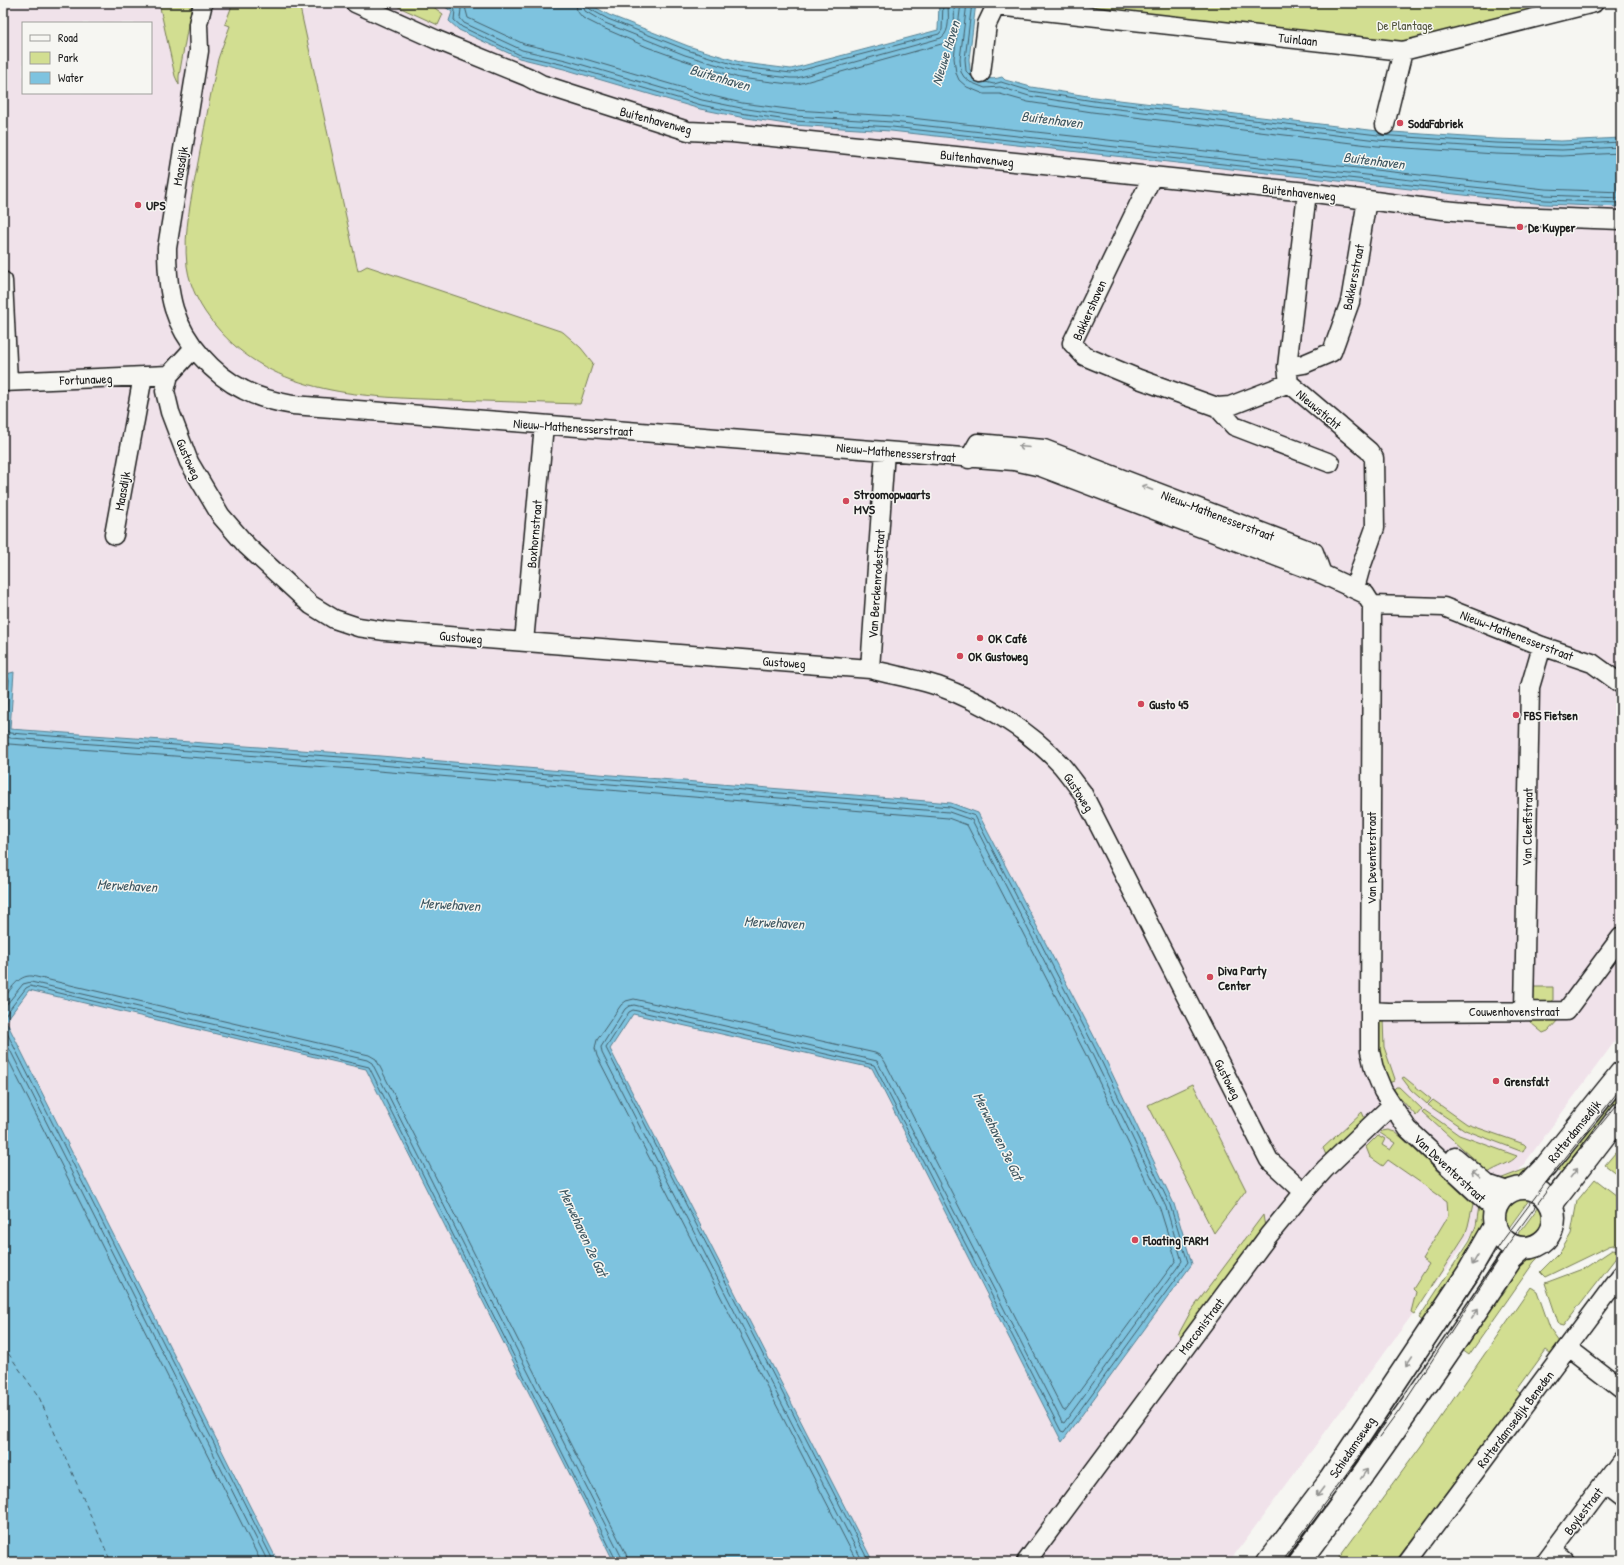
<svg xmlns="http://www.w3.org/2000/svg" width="1624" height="1565" font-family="'Patrick Hand',sans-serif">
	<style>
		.built { fill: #f0e2ea; fill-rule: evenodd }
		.green { fill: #d2de91; stroke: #777d56 }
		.water { fill: #7ec3df; stroke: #578091 }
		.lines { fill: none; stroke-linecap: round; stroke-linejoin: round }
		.shore { stroke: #435f6a; stroke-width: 1 }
		.ferry { stroke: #3e5660; stroke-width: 1; stroke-dasharray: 5 4; stroke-linecap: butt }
		.minor-casing { stroke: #1c1c1c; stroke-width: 21 }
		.major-casing { stroke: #1c1c1c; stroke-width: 25 }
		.minor { stroke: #f6f6f2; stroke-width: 18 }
		.major { stroke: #f6f6f2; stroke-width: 22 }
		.tram { stroke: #1c1c1c; stroke-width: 1 }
		.oneway { stroke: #949492 }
		.poi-dot { fill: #d1495b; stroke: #f6f6f2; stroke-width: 1.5 }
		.labels { text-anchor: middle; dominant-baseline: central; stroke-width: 3; stroke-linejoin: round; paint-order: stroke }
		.park-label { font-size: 13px; fill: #53563f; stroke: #f6f6f2 }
		.street-label { font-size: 13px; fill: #1c1c1c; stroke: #f6f6f2 }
		.poi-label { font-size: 13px; font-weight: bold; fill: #1c1c1c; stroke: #f6f6f2; text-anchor: start }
		.water-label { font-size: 14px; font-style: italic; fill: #3e5660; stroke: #f6f6f2 }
	</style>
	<rect width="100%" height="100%" fill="#f6f6f2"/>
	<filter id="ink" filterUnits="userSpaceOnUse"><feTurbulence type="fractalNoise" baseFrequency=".025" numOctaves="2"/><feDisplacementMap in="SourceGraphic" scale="8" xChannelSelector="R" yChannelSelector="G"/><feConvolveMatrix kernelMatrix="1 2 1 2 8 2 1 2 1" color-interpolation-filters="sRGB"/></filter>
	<g filter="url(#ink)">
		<path class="built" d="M3,3H479L743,90L1621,169V1033L1229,1562H3ZM23,23H151V93H23Z"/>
		<path class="green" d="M159,3H192L179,76V85L175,76Z
			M233,3H299L358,271L367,266L563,332L581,348L593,363L580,404C537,403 494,401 451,400C367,397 273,397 215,325C201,309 190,288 187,266C183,231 192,196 198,162C202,139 207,116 211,93C214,82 215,70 218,59C222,47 226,37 230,26L225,24Z
			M390,3H428L443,14L438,25Z
			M1036,3H1578L1406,49Z
			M1530,987H1553V1004C1535,1003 1533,1007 1530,987Z
			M1528,1019H1559L1548,1031L1543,1033L1531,1023Z
			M1383,1020L1384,1047L1395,1079L1394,1081L1389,1083C1378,1065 1377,1045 1378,1024Z
			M1404,1077L1431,1099L1427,1104L1411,1090L1402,1078Z
			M1621,1083V1108L1567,1177L1552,1166Z
			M1193,1084L1246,1190L1214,1233L1148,1105Z
			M1396,1087H1399L1422,1109L1416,1116L1393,1090Z
			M1433,1100L1467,1124L1524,1144L1526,1146L1523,1152L1465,1130L1428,1105Z
			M1424,1110L1459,1135L1517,1156C1512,1163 1496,1167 1488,1173L1482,1167V1166L1422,1112Z
			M1362,1112L1365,1119L1326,1155L1323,1148Z
			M1388,1130L1395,1132L1401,1137L1473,1204L1468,1226L1465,1235L1414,1314L1411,1312L1416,1292L1413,1289L1429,1264L1422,1259L1448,1216L1447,1201L1388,1160L1383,1166L1370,1157L1366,1147L1378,1135L1385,1139L1382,1145L1390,1150L1395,1143L1380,1133L1382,1131Z
			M1621,1146V1177L1605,1165Z
			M1531,1167L1517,1183L1511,1184L1497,1180Z
			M1595,1179L1621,1199V1245L1617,1244L1609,1246L1545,1277L1540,1272L1561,1251L1571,1234L1577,1201Z
			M1523,1199L1529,1200L1508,1229C1500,1216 1507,1200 1523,1199Z
			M1479,1206L1485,1213L1487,1225L1428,1325L1419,1318L1470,1240L1476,1226Z
			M1539,1206C1549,1223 1536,1240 1517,1236Z
			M1563,1206L1561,1229L1555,1240L1534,1262L1469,1355L1458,1347L1482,1318L1484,1319L1500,1294L1502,1295L1508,1286L1505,1284C1510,1277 1522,1258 1527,1254C1530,1251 1536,1252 1539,1250C1555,1243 1559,1227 1559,1211Z
			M1263,1215L1265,1227L1181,1338L1178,1335L1191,1311Z
			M1612,1250L1621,1251V1257L1618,1255L1563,1326L1559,1325L1545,1283L1585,1268Z
			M1531,1287L1537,1291L1550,1328L1562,1345L1554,1356L1546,1350L1517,1390L1521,1393L1395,1562H1336L1421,1446Z"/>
		<path class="water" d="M440,3H588L609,15L688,46L743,63L791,69L938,30L939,3H976L969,59L970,70C980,78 990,81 1002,77L1005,80L1031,87L1094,97L1378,131L1495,139L1561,141L1621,138V207L1544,204L891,131L793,125L740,117L700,109L564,69L519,58L459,30L449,21L452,12Z
			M14,672L10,729L356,754L951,803L978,813L1100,1048L1174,1204L1192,1264L1062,1442L872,1068L633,1014L610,1049L873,1562H614L366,1069L29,990L6,1021L278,1562H3V675Z"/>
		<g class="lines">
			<path class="shore" d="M447,3L455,10L454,20L462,27L520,55L565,65L701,105L740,113L794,121L892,127L1545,200L1621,203
				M456,3L461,9L460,18L464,23L522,50L566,60L702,100L741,108L794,116L892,122L1545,195L1621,198
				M464,3L468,18L524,44L568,54L704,94L742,103L795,110L893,116L1545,189L1621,192
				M576,3L577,11L583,18L603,28L647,47L683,60L739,78L789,84H798L945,43C957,35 954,16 954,3
				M582,3L585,11L605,23L685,55L741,72L790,78H797L941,38C951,32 948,14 948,3
				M587,3L588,8L608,19L687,50L742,67L791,73L939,34L942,30L943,3
				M961,3L954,58L956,73L959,80L967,87L984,94H1000L1028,102L1092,112L1377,146L1495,154L1562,156L1621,153
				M967,3L960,59L961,72L964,77L970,82L985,88L1000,87L1029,96L1093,106L1377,140L1495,148L1562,150L1621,147
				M972,77L966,71L965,59L972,3
				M985,82L994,84L1001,82L1030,91L1094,101L1378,135L1495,143L1562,145L1621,142
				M3,678H8L9,679L6,728L7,731L10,733L355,758L950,807L975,816L1096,1050L1170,1205L1188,1262L1064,1432L1061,1431L874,1065L633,1010L629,1012L606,1048L869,1562
				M3,734L10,738L355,763L949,812L972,820L1091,1052L1166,1207L1182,1261L1064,1423L1062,1422L877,1061L634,1005L629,1006L625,1009L601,1047L602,1053L863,1562
				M3,742L9,744L354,769L948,818L967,825L1086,1055L1160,1209L1176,1260L1065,1411L1063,1410L885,1062L881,1056L875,1053L634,999L626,1001L621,1005L597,1040L595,1048L597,1056L857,1562
				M3,1000C11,989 18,975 32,976L369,1055L376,1059L626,1554L628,1562
				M3,1009L23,984L31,982L367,1060L372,1063L621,1556L622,1562
				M3,1018L26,988L30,986L369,1067L617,1562
				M3,1025L274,1562
				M3,1036L268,1562
				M3,1049L261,1562"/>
			<path class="ferry" d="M3,1346L39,1397L111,1562"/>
			<defs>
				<path id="minor" d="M203,3L198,24L199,51L167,248C167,269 168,289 174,309C184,342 213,375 244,390C259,398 276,402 293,405L1014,461L1041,467L1322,574L1365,594L1372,605L1370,1011V1051L1374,1069L1383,1091L1392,1105L1408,1129L1495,1210
					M355,3L437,40L528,77L541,84L688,131L732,133L1307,192L1443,210L1511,216L1621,220
					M997,6L1403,51L1594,3
					M981,73L987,24L997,3
					M1385,125L1403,51
					M1152,177L1072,343L1084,356L1139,379L1217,407L1234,426L1330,463
					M1307,192L1287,367L1289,383L1369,451L1374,458L1375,528L1360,570L1355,588
					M3,281L8,381
					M194,348L169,375L165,391L170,412L189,462L221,516L247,546L311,605L334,619L358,627L385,631L870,669C893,675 917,679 938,686C983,702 1029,730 1061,765C1068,773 1075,783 1082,792L1269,1160L1304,1192
					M1287,367L1304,364L1332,352L1350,302L1367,200
					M3,382L169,375
					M1217,407L1230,406L1289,383
					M969,459L978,443L1044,449L1314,552L1322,574
					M114,535L143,376
					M1372,605L1444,607L1542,646L1592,663L1621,684
					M524,642L544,425
					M870,669L885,451
					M1370,1011L1388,1012L1566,1011L1621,937
					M1524,1011L1530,687L1542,646
					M1455,1157L1487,1184L1510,1192
					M1568,1348L1621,1389
					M1603,1484L1621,1498
					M1553,1551L1566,1562
					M1026,1562L1268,1236L1304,1192L1325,1169L1392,1105
					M1408,1562L1621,1275
					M1545,1562L1621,1460"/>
				<path id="major" d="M1525,1188L1546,1166L1621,1073
					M1494 1218a30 30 0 1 1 60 0a30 30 0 1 1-60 0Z
					M1551,1205L1621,1114
					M1268,1562L1330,1480L1468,1273L1495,1226
					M1299,1562C1373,1463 1443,1361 1511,1259L1523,1248"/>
			</defs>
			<use href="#minor" class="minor-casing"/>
			<use href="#major" class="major-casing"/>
			<use href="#minor" class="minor"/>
			<use href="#major" class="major"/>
			<path class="tram" d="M1380,1437L1399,1411L1508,1244L1554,1181L1621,1100
				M1281,1562L1375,1435L1503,1240L1550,1177L1621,1088"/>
		</g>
		<defs><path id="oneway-shaft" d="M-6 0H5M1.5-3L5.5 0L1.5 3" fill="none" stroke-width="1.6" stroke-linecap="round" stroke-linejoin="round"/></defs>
		<g class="oneway">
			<use href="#oneway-shaft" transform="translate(1024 447) rotate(-175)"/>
			<use href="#oneway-shaft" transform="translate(1147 488) rotate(-159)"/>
			<use href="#oneway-shaft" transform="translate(1574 1173) rotate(-52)"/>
			<use href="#oneway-shaft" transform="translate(1476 1174) rotate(-140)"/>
			<use href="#oneway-shaft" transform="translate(1475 1260) rotate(120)"/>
			<use href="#oneway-shaft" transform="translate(1475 1314) rotate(-56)"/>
			<use href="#oneway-shaft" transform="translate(1409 1361) rotate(124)"/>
			<use href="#oneway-shaft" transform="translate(1364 1474) rotate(-55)"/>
			<use href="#oneway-shaft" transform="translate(1320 1492) rotate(127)"/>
		</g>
	</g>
	<g class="poi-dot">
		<circle cx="1400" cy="123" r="4"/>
		<circle cx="138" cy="205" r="4"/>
		<circle cx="1520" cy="227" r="4"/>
		<circle cx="846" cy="501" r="4"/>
		<circle cx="980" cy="638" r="4"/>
		<circle cx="960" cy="656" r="4"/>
		<circle cx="1141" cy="704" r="4"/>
		<circle cx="1516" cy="715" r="4"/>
		<circle cx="1210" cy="977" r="4"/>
		<circle cx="1496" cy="1081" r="4"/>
		<circle cx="1135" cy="1240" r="4"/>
	</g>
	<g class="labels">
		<g class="park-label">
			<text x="1405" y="25">De Plantage</text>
		</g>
		<g class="street-label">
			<text transform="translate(1298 39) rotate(6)">Tuinlaan</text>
			<text transform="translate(656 120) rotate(15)">Buitenhavenweg</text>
			<text transform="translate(977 158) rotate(6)">Buitenhavenweg</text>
			<text transform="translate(180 166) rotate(-81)">Maasdijk</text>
			<text transform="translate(1299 192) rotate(6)">Buitenhavenweg</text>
			<text transform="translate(1353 277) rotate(-79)">Bakkersstraat</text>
			<text transform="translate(1089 310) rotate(-66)">Bakkershaven</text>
			<text transform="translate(86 379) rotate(-2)">Fortunaweg</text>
			<text transform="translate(1319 409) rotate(40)">Nieuwsticht</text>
			<text transform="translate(573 427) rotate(4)">Nieuw-Mathenesserstraat</text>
			<text transform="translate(896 452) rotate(5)">Nieuw-Mathenesserstraat</text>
			<text transform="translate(189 459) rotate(66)">Gustoweg</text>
			<text transform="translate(122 491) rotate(-80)">Maasdijk</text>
			<text transform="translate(1218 515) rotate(21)">Nieuw-Mathenesserstraat</text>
			<text transform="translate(534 534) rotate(-85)">Boxhornstraat</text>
			<text transform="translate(876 584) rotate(-86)">Van Berckenrodestraat</text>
			<text transform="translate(1517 635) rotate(21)">Nieuw-Mathenesserstraat</text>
			<text transform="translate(461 637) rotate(5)">Gustoweg</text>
			<text transform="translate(784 662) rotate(4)">Gustoweg</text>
			<text transform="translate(1079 792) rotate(57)">Gustoweg</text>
			<text transform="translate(1527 827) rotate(-89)">Van Cleeffstraat</text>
			<text transform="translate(1371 858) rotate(-90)">Van Deventerstraat</text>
			<text x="1514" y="1011">Couwenhovenstraat</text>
			<text transform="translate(1228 1079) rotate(63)">Gustoweg</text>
			<text transform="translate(1574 1131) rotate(-51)">Rotterdamsedijk</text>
			<text transform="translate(1450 1168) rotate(43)">Van Deventerstraat</text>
			<text transform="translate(1201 1326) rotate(-53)">Marconistraat</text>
			<text transform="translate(1515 1419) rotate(-53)">Rotterdamsedijk Beneden</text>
			<text transform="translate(1352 1447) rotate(-56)">Schiedamseweg</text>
			<text transform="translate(1583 1511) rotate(-53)">Boylestraat</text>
		</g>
		<g class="poi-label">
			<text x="1408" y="123">SodaFabriek</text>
			<text x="146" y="205">UPS</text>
			<text x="1528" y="227">De Kuyper</text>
			<text x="854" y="494">Stroomopwaarts<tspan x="854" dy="15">MVS</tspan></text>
			<text x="988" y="638">OK Café</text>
			<text x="968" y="656">OK Gustoweg</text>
			<text x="1149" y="704">Gusto 45</text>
			<text x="1524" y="715">FBS Fietsen</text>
			<text x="1218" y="970">Diva Party<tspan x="1218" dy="15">Center</tspan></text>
			<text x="1504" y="1081">Grensfalt</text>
			<text x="1143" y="1240">Floating FARM</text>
		</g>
		<g class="water-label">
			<text transform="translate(945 53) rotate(-73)">Nieuwe Haven</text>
			<text transform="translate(720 77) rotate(16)">Buitenhaven</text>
			<text transform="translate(1052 119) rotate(7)">Buitenhaven</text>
			<text transform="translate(1374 160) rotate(7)">Buitenhaven</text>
			<text transform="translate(127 885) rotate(3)">Merwehaven</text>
			<text transform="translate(450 904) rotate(3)">Merwehaven</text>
			<text transform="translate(774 922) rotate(3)">Merwehaven</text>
			<text transform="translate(999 1136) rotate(64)">Merwehaven 3e Gat</text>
			<text transform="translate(584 1232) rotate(65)">Merwehaven 2e Gat</text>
		</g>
	</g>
	<rect width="1624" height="1565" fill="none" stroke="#f6f6f2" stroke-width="16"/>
	<rect x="8" y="8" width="1608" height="1549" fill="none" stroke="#1c1c1c" stroke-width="1.5" filter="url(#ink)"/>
	<rect x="22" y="22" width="130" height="72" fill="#f6f6f2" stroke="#9f9f9c"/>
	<rect x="30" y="35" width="20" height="6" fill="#f6f6f2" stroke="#9f9f9c"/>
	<text x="58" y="42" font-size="12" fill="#1c1c1c">Road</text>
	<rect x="30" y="52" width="20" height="12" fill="#d2de91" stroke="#9f9f9c"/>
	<text x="58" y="62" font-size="12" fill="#1c1c1c">Park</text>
	<rect x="30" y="72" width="20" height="12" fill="#7ec3df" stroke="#9f9f9c"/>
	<text x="58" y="82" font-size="12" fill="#1c1c1c">Water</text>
</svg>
